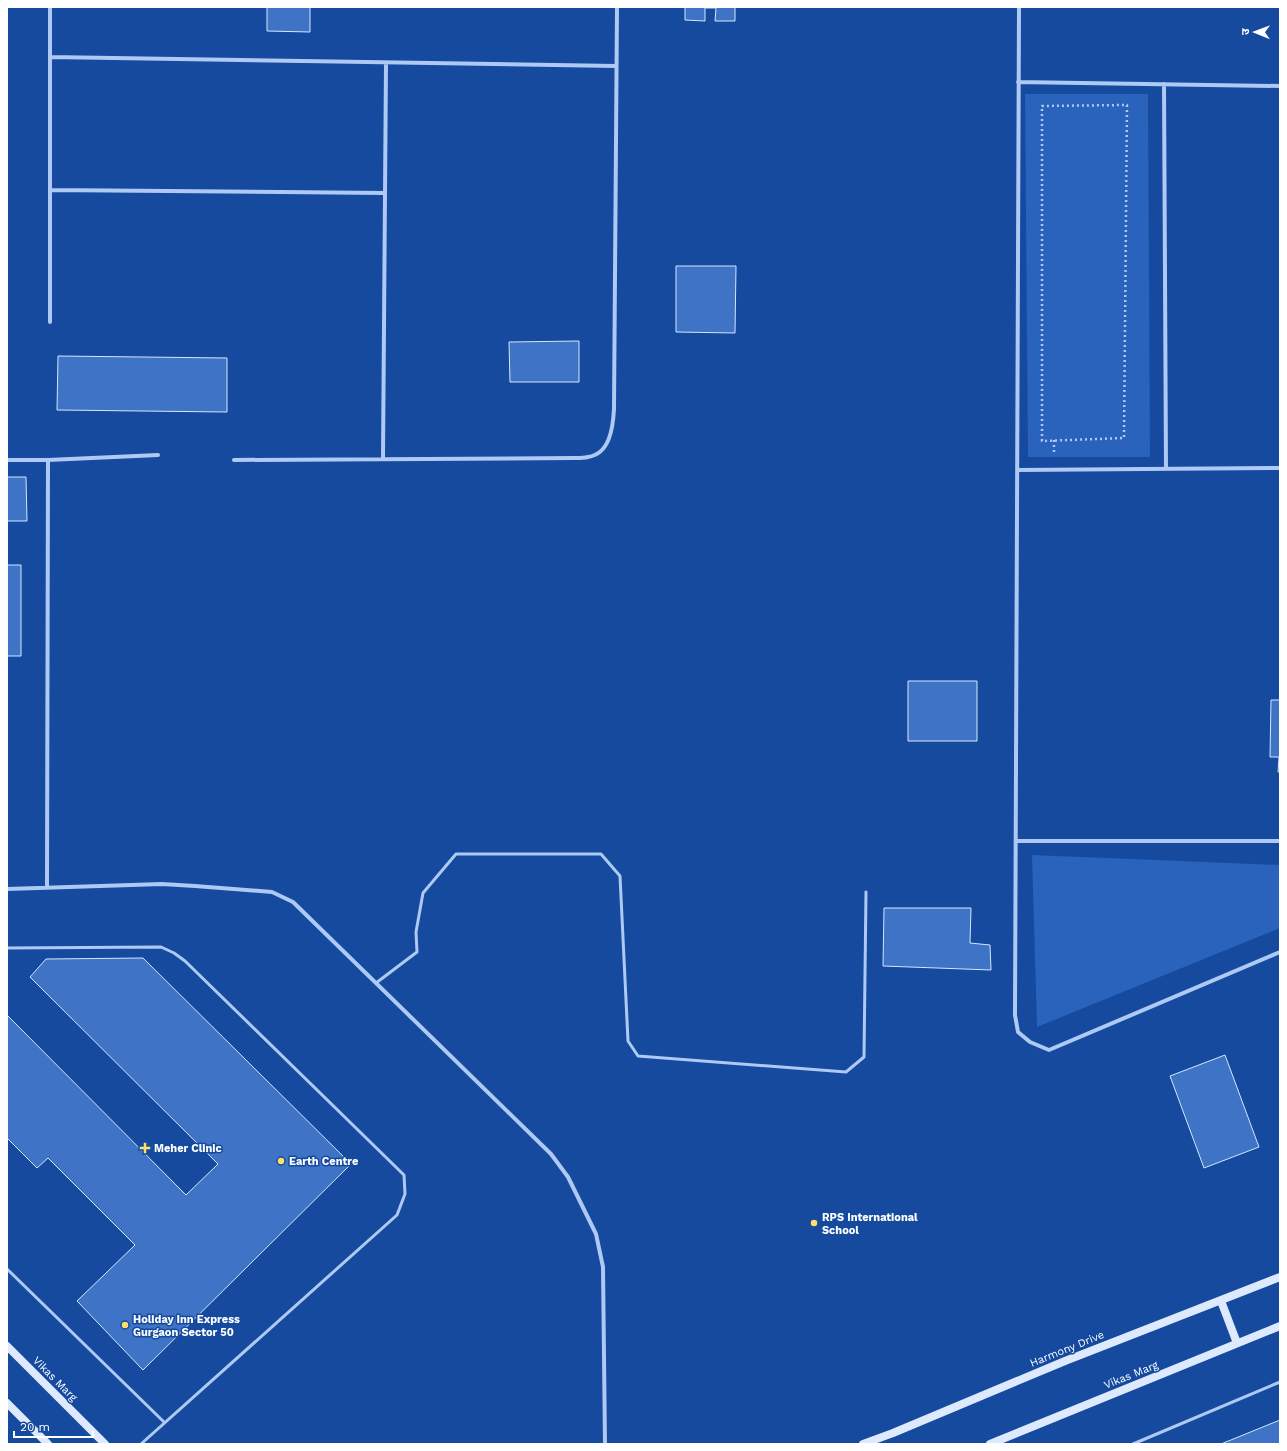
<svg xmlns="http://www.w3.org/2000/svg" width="1287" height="1451" font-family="'Work Sans','Noto Sans Devanagari',sans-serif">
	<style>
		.green { fill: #2963bc }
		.building { fill: #3e73c5; stroke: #d6e6fd }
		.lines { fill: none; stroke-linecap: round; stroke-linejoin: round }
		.path { stroke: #aec9f3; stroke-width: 2.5; stroke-dasharray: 2 3; stroke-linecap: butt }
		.service { stroke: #aec9f3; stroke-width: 3 }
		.minor { stroke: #aec9f3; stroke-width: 4 }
		.secondary { stroke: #dde9fd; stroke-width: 8 }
		.poi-dot { fill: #ffdd70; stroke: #154a9f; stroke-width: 1.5 }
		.labels { text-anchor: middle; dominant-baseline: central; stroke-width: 3; stroke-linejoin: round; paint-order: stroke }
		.poi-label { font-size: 11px; font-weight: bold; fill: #fff; stroke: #154a9f; text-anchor: start }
		.street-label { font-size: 11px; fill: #fff; stroke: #154a9f }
	</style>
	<rect width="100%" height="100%" fill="#154a9f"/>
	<path class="green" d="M1025,94H1148L1150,457H1028Z
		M1032,855L1280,865V928L1037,1027Z"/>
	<path class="building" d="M267,7H310V32L267,31Z
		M685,7H735V21H715L716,8H705V21L685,20Z
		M676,266H736L735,333L676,332Z
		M579,341V382H510L509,342Z
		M58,356L227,358V412L57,410Z
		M7,477H26L27,521H7Z
		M7,565H21V656H7Z
		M908,681H977V741H908Z
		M1271,700H1280V772H1278L1279,757H1270Z
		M884,908H971L970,943L990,945L991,970L883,966Z
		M143,958L351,1164L143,1370L77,1301L135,1245L48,1158L37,1168L7,1138V1015L186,1195L218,1164L30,977L46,959Z
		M1225,1055L1259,1147L1204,1168L1170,1076Z
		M1280,1420V1444H1221Z"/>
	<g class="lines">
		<path class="path" d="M1127,105L1124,438L1042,441V106Z
			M1054,440V454"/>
		<path class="service" d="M7,948L161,947L174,953L185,961L404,1175L405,1194L397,1215L141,1444
			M376,983L417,952L416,932L423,893L456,854H601L620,876L628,1041L638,1056L846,1072L864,1057L866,892
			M7,1269L164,1422
			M1133,1444L1280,1382"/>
		<path class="minor" d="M50,7V322
			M1019,7L1015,1015L1018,1032L1030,1042L1049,1050L1280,952
			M50,57L616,66
			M1018,82L1280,86
			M1164,84L1166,469
			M50,190L385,193
			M383,458L386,63
			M7,460H48L158,455
			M234,460L575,458C579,458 584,458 588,457C610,454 613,427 614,409L617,7
			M1017,470L1280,468
			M1016,841H1280
			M47,886L48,460
			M7,889L162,884L195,886L272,892L293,902L551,1154L568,1177L596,1234L603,1267L605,1444"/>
		<path class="secondary" d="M1221,1301L1237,1343
			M7,1346L105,1444
			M7,1403L48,1444
			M863,1444L893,1433L1065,1361L1280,1277
			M990,1444L1280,1326"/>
	</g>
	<g class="poi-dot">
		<path d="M143 1142h4v4h4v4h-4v4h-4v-4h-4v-4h4z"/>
		<circle cx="281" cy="1161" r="4"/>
		<circle cx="814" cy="1223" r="4"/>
		<circle cx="125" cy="1325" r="4"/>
	</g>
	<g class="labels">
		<g class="poi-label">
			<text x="154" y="1148">Meher Clinic</text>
			<text x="289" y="1161">Earth Centre</text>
			<text x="822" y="1217">RPS International<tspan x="822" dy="13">School</tspan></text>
			<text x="133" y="1319">Holiday Inn Express<tspan x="133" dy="13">Gurgaon Sector 50</tspan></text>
		</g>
		<g class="street-label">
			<text transform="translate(1067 1349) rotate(-22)">Harmony Drive</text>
			<text transform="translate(1131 1375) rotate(-22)">Vikas Marg</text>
			<text transform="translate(55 1379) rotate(45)">Vikas Marg</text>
		</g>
	</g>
	<rect width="1287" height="1451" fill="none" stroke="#ffffff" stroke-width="16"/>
	<g transform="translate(1255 32) rotate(271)" stroke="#154a9f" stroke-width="3" paint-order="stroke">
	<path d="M0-3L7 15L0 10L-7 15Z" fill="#ffffff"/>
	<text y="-6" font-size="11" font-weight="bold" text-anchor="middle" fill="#ffffff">उ</text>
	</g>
	<path d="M14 1431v6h79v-6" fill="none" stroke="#ffffff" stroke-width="2"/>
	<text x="20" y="1431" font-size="12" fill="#ffffff" stroke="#154a9f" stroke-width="3" paint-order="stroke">20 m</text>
</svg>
